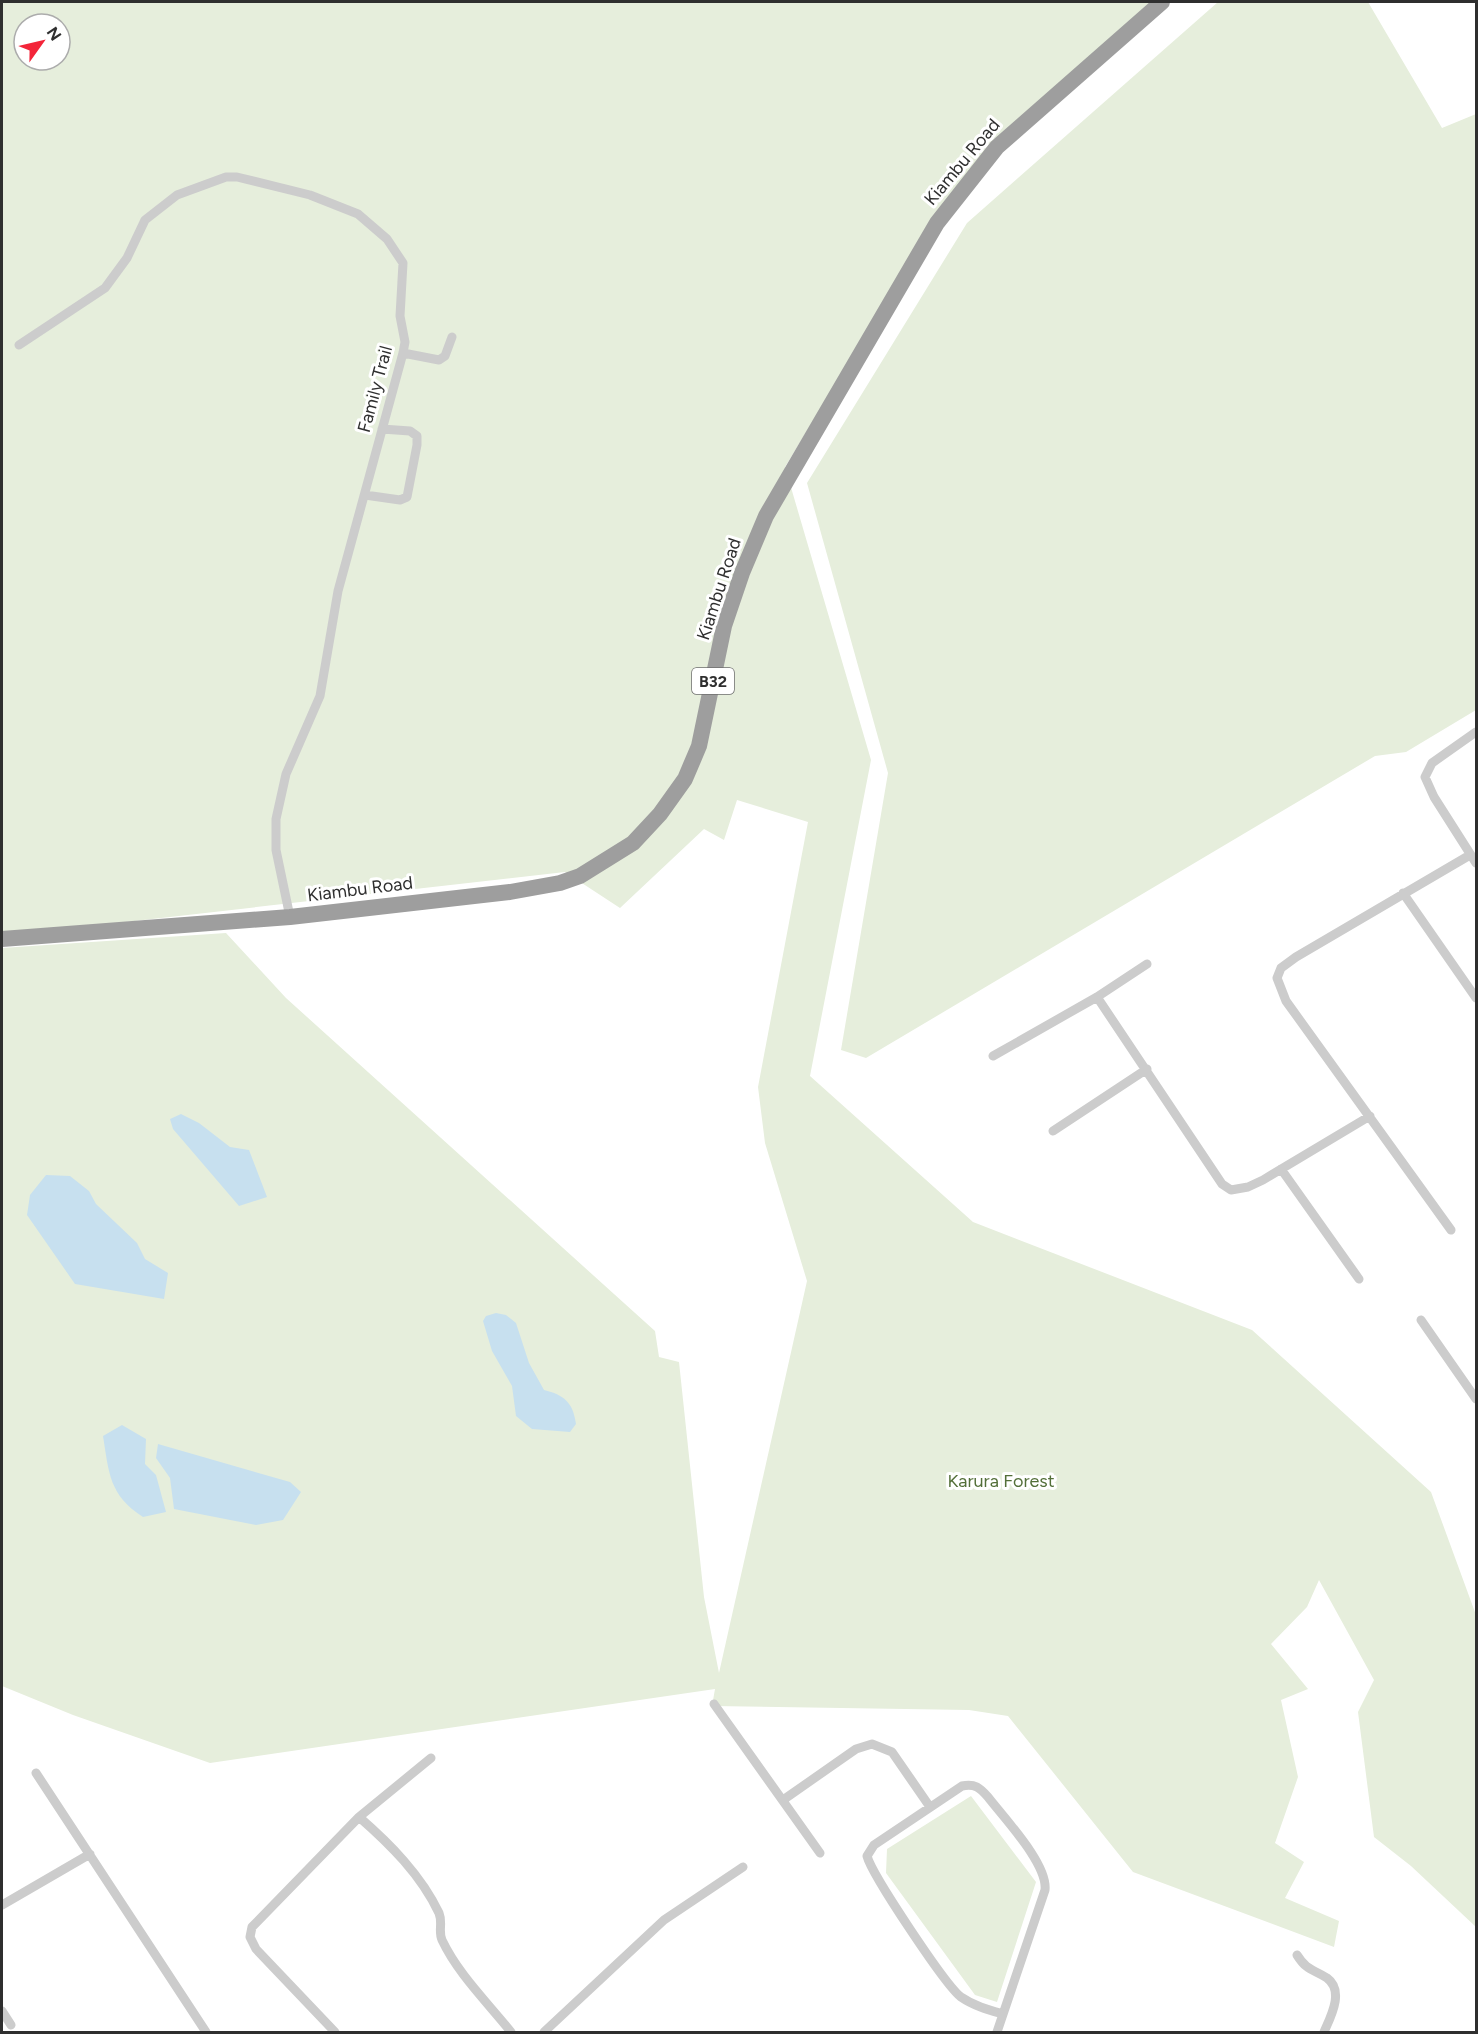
<svg xmlns="http://www.w3.org/2000/svg" width="1478" height="2034" font-family="Figtree,sans-serif">
	<style>
		.green { fill: #e6eedc; fill-rule: evenodd }
		.water { fill: #c7e0ef }
		.lines { fill: none; stroke-linecap: round; stroke-linejoin: round }
		.minor { stroke: #ccc; stroke-width: 9 }
		.trunk { stroke: #9e9e9e; stroke-width: 16 }
		.labels { text-anchor: middle; dominant-baseline: central; stroke-width: 6; stroke-linejoin: round; paint-order: stroke }
		.shield { fill: #fff; stroke: #6d6d6d; stroke-width: 1.5 }
		.shield-label { font-size: 16px; font-weight: bold; fill: #2f2f2f }
		.street-label { font-size: 18px; fill: #2f2f2f; stroke: #fff }
		.park-label { font-size: 18px; fill: #536f39; stroke: #fff }
	</style>
	<rect width="100%" height="100%" fill="#fff"/>
	<path class="green" d="M2,2H1168L945,203L785,467L871,760L810,1076L973,1222L1252,1330L1431,1492L1476,1615V1927L1411,1866L1374,1837L1358,1712L1374,1680L1319,1580L1307,1607L1271,1644L1308,1689L1281,1700L1298,1777L1275,1843L1304,1862L1285,1898L1339,1921L1334,1947L1133,1872L1008,1716L969,1710L712,1706L715,1689L210,1763L73,1715L2,1686V948L226,933L286,998L655,1331L659,1357L679,1362L704,1597L719,1673L807,1281L765,1143L758,1087L808,822L737,800L724,840L704,829L620,908L565,872L2,936ZM24,24H60V60H24Z
		M1218,2H1368L1442,128L1476,114V710L1406,752L1375,756L866,1058L841,1050L888,773L807,483L967,223Z
		M971,1796L1036,1882L997,2002L975,1995L886,1873L887,1849Z"/>
	<path class="water" d="M181,1114L199,1123L230,1147L249,1150L267,1197L239,1206L173,1129L170,1119Z
		M46,1175L70,1176L89,1191L96,1204L137,1243L145,1259L168,1273L164,1299L75,1284L27,1215L30,1195Z
		M496,1313L506,1315L516,1323L529,1363L544,1390C564,1395 573,1402 576,1424L570,1432L532,1429L516,1416L512,1386L492,1351L483,1321L486,1316Z
		M122,1425L146,1439L145,1464L156,1475L166,1512L143,1517C109,1495 109,1473 103,1436Z
		M158,1444L290,1482L301,1492L283,1520L256,1525L174,1509L170,1478L156,1458Z"/>
	<g class="lines">
		<path class="minor" d="M19,345L105,288L127,258L145,220L177,195L226,177H237L310,195L358,214L387,239L403,263L400,316L405,342L403,353L338,591L320,696L286,774L276,819V850L290,917
			M403,353L439,360L445,356L452,337
			M365,495L400,500L407,497L417,445V436L410,431L382,429
			M1476,732L1432,763L1425,777L1434,797L1476,863
			M1403,893L1476,998
			M1097,997L1222,1184L1231,1190L1248,1187L1263,1180L1370,1116
			M993,1056L1097,997L1147,964
			M1053,1131L1147,1069
			M1281,1169L1359,1279
			M1451,1230L1286,1001L1277,978L1281,968L1296,957L1470,855
			M1421,1320L1476,1399
			M714,1704L820,1853
			M36,1773L206,2032
			M783,1800L856,1749L872,1744L892,1752L930,1807
			M359,1817C390,1844 421,1875 439,1913C443,1923 438,1931 442,1940C458,1974 488,2003 511,2032
			M2,1905L90,1854
			M1297,1955C1307,1971 1313,1969 1327,1978C1345,1991 1330,2018 1324,2032
			M2,2011L11,2025
			M335,2032L256,1949L250,1937L252,1927L359,1817L431,1758
			M544,2032L664,1920L743,1867
			M997,2032L1045,1890C1048,1864 1004,1818 988,1797C980,1788 975,1783 962,1786L874,1845L867,1856C872,1875 946,1986 961,1997C974,2006 989,2010 1003,2014"/>
		<path class="trunk" d="M2,939L290,917L510,892L560,883L580,876L633,843L660,814L685,779L699,746L724,626L742,573L766,516L937,223L997,147L1162,2"/>
	</g>
	<g class="labels">
		<rect class="shield" x="692" y="668" width="42" height="26" rx="4.5"/>
		<g class="shield-label">
			<text x="713" y="681">B32</text>
		</g>
		<g class="street-label">
			<text transform="translate(962 162) rotate(-50)">Kiambu Road</text>
			<text transform="translate(375 389) rotate(-75)">Family Trail</text>
			<text transform="translate(719 589) rotate(-72)">Kiambu Road</text>
			<text transform="translate(360 889) rotate(-7)">Kiambu Road</text>
		</g>
		<g class="park-label">
			<text x="1001" y="1481">Karura Forest</text>
		</g>
	</g>
	<rect width="1478" height="2034" fill="none" stroke="#2f2f2f" stroke-width="6"/>
	<g transform="translate(42 42) rotate(56)"><circle r="28" fill="#ffffff" stroke="#acacac" stroke-width="1.5"/>
	<path d="M0-4.5L10 22L0 15L-10 22Z" fill="#f32539"/>
	<text y="-9" font-size="16" font-weight="bold" text-anchor="middle" fill="#2f2f2f">N</text>
	</g>
</svg>
